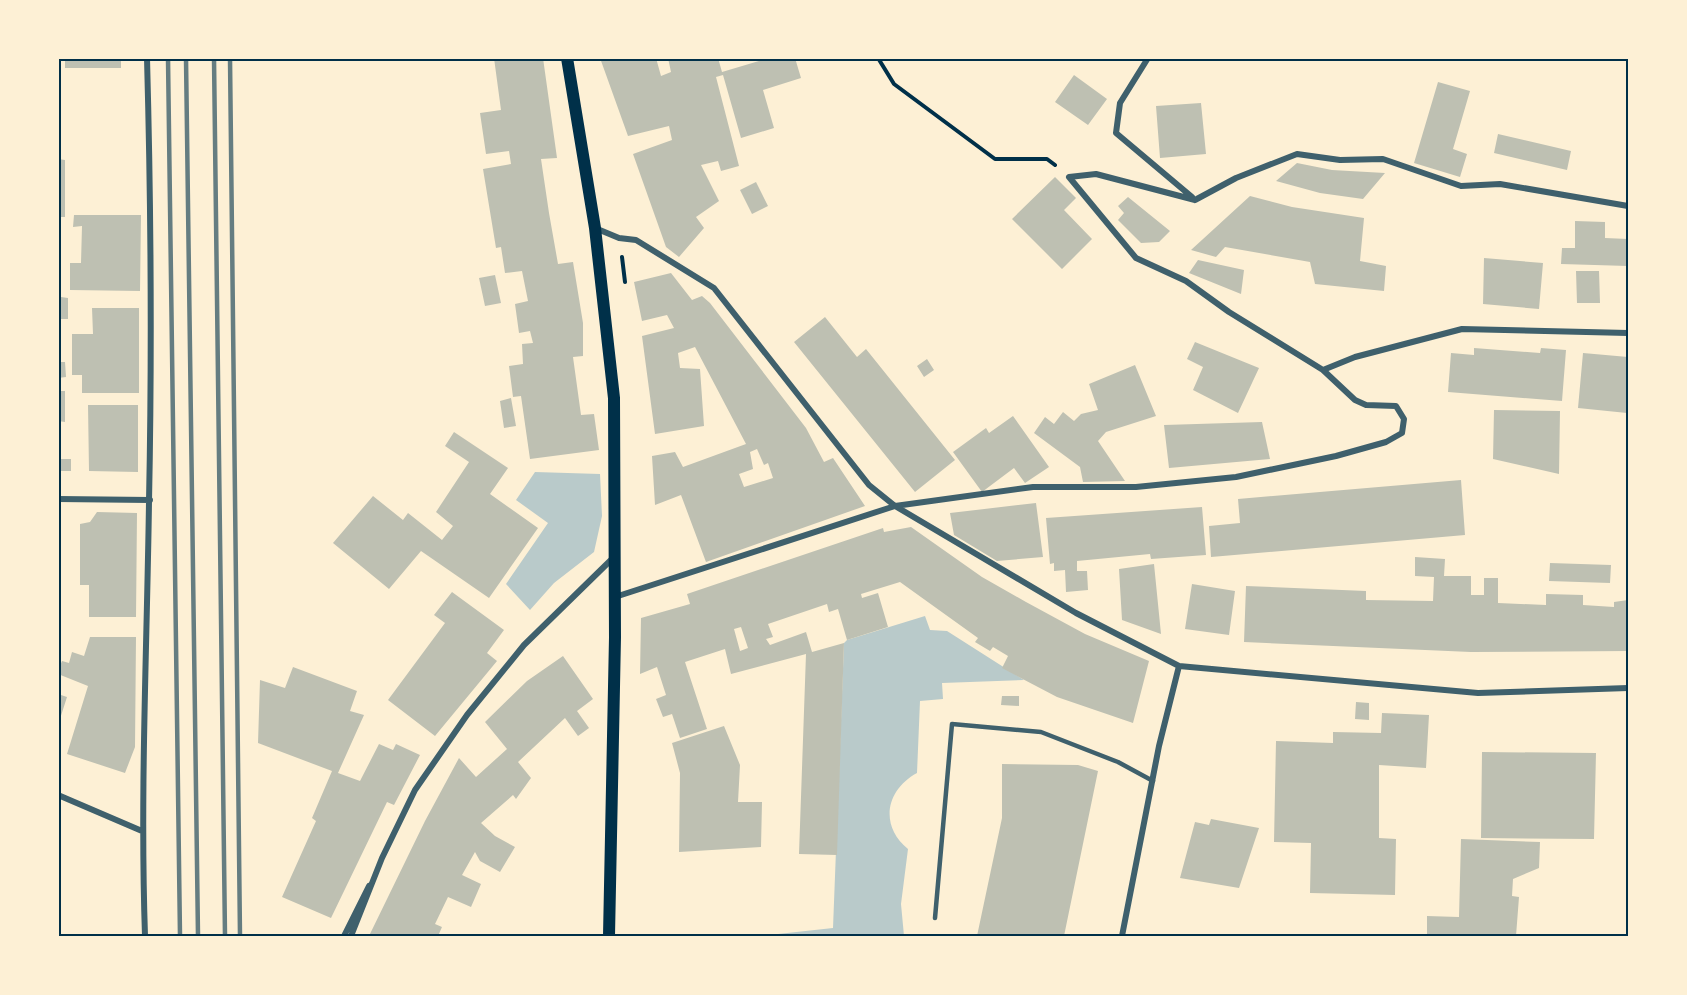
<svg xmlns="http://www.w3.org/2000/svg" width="1687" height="995" font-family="'PT Sans Narrow',sans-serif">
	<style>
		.green { fill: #b9caca }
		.building { fill: #bec0b2; fill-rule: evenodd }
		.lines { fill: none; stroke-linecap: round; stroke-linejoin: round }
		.path { stroke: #003049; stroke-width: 4 }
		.service { stroke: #3f606c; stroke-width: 4.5 }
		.minor { stroke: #3f606c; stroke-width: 6 }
		.secondary { stroke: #003049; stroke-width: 12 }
		.rail { stroke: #657d81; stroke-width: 4.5 }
		.neatline { fill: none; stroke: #003049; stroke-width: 2 }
	</style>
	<rect width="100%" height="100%" fill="#fdf0d5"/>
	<path class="green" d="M535,472L600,474L602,516L594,552L554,583L530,610L506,584L548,523L516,500Z
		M925,616L930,630L947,631L1024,680L942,683L943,699L920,701L917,773C886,790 879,825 908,849L901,904L904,936H760L833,928L844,643L847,640Z"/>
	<path class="building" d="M65,58H121V68H65Z
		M494,58H543L557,158L541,159L549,213L558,264L573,262L583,323V356L573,357L581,415L594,414L599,450L530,459L521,396L513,397L509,366L523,364L522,344L533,343L530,331L519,333L515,304L528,301L522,271L505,273L501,247L496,248L483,169L511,164L509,151L486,154L480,113L501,110Z
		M600,58H656L661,76L671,72L668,58H718L722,72L769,58H795L801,78L763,90L774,128L741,138L723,75L716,77L739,166L721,171L718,161L701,165L719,201L696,217L704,228L679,257L666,247L633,154L672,140L669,126L628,136Z
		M1074,75L1107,99L1088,125L1055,102Z
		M1438,82L1470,91L1453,149L1467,154L1460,177L1414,163Z
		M1201,103L1206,154L1160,158L1156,106Z
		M1498,134L1571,151L1567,170L1494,153Z
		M58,159L65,160V217H58Z
		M1297,163L1332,170L1385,173L1363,199L1320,193L1276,181Z
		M1055,177L1076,198L1064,210L1092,239L1062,269L1012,219Z
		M756,182L768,206L752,214L740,190Z
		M1250,196L1292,207L1364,218L1360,261L1386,266L1384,291L1315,284L1310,262L1225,247L1216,257L1191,250Z
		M1128,197L1170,231L1159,242L1141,243L1118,220L1124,213L1118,206Z
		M74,215H141L140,291L70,290V263H81L82,226L73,227Z
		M1575,221L1605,222V238L1628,239V266L1561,264L1562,248H1575Z
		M58,256H61V297L68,298V319H58Z
		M1484,258L1543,263L1539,309L1483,304Z
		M1198,260L1244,270L1241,294L1189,273Z
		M1576,271H1599L1600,303H1577Z
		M671,273L692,300L702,296L710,303L806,428L824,462L833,458L865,506L706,562L681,495L655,505L652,456L675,452L683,467L746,444L695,347L678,353L680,368L700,369L704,426L655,434L642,336L674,328L667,315L642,321L634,282ZM757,449L764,465L768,463L773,478L744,487L739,474L753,469L750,452Z
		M495,275L501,303L485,306L479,278Z
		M92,308H139V393H82V375H72V334H93Z
		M825,317L857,357L866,349L955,460L915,492L794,342Z
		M1195,342L1259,368L1238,413L1193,390L1203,367L1187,359Z
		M1474,348L1540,353L1541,348L1566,350L1562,401L1448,392L1451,353L1474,355Z
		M1583,353L1628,357L1627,413L1578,408Z
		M927,359L934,370L924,377L917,366Z
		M58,362H65L66,377L58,378Z
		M1135,365L1156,416L1106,432L1098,441L1125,481L1083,482L1080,467L1034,433L1045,417L1054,424L1063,412L1074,421L1081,414L1098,410L1089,384Z
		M58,391H65V422L58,421Z
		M511,398L516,426L504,428L500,401Z
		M88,405H138V472L89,471Z
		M1494,410L1560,411L1559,474L1493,459Z
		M1013,416L1049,467L1025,483L1014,468L982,492L953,452L986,428L989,433Z
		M1262,422L1270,459L1169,468L1164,425Z
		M454,432L508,468L490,494L538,528L489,598L421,551L389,589L333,543L373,496L403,520L408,513L442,540L453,526L436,512L469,462L445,446Z
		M58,459H71V471H58Z
		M1461,480L1465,535L1211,557L1209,526L1240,523L1238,499Z
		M1036,503L1043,557L997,561L954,535L950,513Z
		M1202,507L1206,555L1151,559L1150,554L1077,561V571H1087L1088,590L1066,592L1065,570L1054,571V563L1050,564L1046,518Z
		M97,512L137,513L136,617H89V585H80V524L90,522Z
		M911,527L982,577L1026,602L1085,634L1149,661L1133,723L1057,697L1002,668L1008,656L993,647L990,651L975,642L978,638L900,582L861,594L862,598L878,593L888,627L847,640L838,609L829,612L827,604L768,624L773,637L766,639L770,645L806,632L812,652L844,643L837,855L799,854L806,654L731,674L725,649L685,662L707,729L680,738L672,714L663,717L656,699L666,695L657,667L640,674L641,618L690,604L687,594L883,528L884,532ZM741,627L748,648L740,651L734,629Z
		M1415,557L1445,559L1444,576H1471V595H1484V578H1498V603L1546,605V594L1583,595V605L1614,607V602L1628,600V651L1471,652L1244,642L1246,586L1366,591V600L1433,601L1434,577L1415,576Z
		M1550,563L1611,565L1610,583L1549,581Z
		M1154,564L1161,634L1122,620L1119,569Z
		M1192,584L1235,591L1229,635L1185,629Z
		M452,592L504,630L487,653L497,661L435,736L388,700L445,623L434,615Z
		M90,637H136L135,747L125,773L67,754L88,686L58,674V670L62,661L69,663L72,652L84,656Z
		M563,656L593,699L577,711L589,728L578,736L565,718L518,762L531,778L516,799L513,795L481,823L495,836L515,847L500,872L480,861L475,852L462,875L481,884L471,907L448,897L435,924L442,927L438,936H369L425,821L459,758L476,777L507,749L485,722L527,681Z
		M293,667L357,691L350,711L364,715L338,773L360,781L379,744L393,750L396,744L420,755L394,805L387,802L331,918L282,897L316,821L312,818L332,771L258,743L260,680L285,688Z
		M58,694L67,697L59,722H58Z
		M1002,696H1019V706L1001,705Z
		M1356,702L1369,703V720L1355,719Z
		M1382,713L1429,715L1426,768L1379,765V838L1396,839L1395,895L1310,893L1311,843L1274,842L1276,741L1333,743V732L1381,733Z
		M724,726L740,765L738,802H762L761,847L679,852L680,773L672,743Z
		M1482,752L1596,753L1594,839L1481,838Z
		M1002,764L1078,765L1098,771L1064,936H977L1002,818Z
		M1211,819L1259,828L1239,888L1180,878L1195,822L1209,825Z
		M1461,839L1540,842L1539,868L1513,879L1512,896L1519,897L1516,936H1427V916L1459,917Z"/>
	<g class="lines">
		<path class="path" d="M878,58L894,84L995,159H1047L1055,165
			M622,257L625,282"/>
		<path class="service" d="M935,918L952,724L1041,732L1118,762L1153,781"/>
		<path class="minor" d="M1148,58L1120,103L1116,133L1192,197
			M1195,200L1236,178L1297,154L1340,160L1383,159L1461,186L1500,184L1628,206
			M595,228L619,238L636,240L714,288L869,485L895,506L1076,613L1179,666L1478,693L1628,688
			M1323,370L1355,357L1462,329L1628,333
			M58,499L150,500
			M615,597L895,506L1033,487H1136L1236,477L1336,456L1386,442L1402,433L1404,419L1396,406L1366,405L1355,400L1323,370L1229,312L1186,281L1136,258L1069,177L1096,174L1195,200
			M58,795L142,831
			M145,936C140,792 147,647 149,502C152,354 151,206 147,58
			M344,936L369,886
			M351,936L382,858L415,790L467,715L524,645L613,558
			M1122,936L1159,746L1179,666"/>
		<path class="secondary" d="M567,58L595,228L614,398L615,637L609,936"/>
		<path class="rail" d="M168,58L180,936
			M186,58L198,936
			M214,58L225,936
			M230,58L240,936"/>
	</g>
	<rect width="1687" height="995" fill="none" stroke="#fdf0d5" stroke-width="120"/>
	<rect x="60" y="60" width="1567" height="875" class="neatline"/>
</svg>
